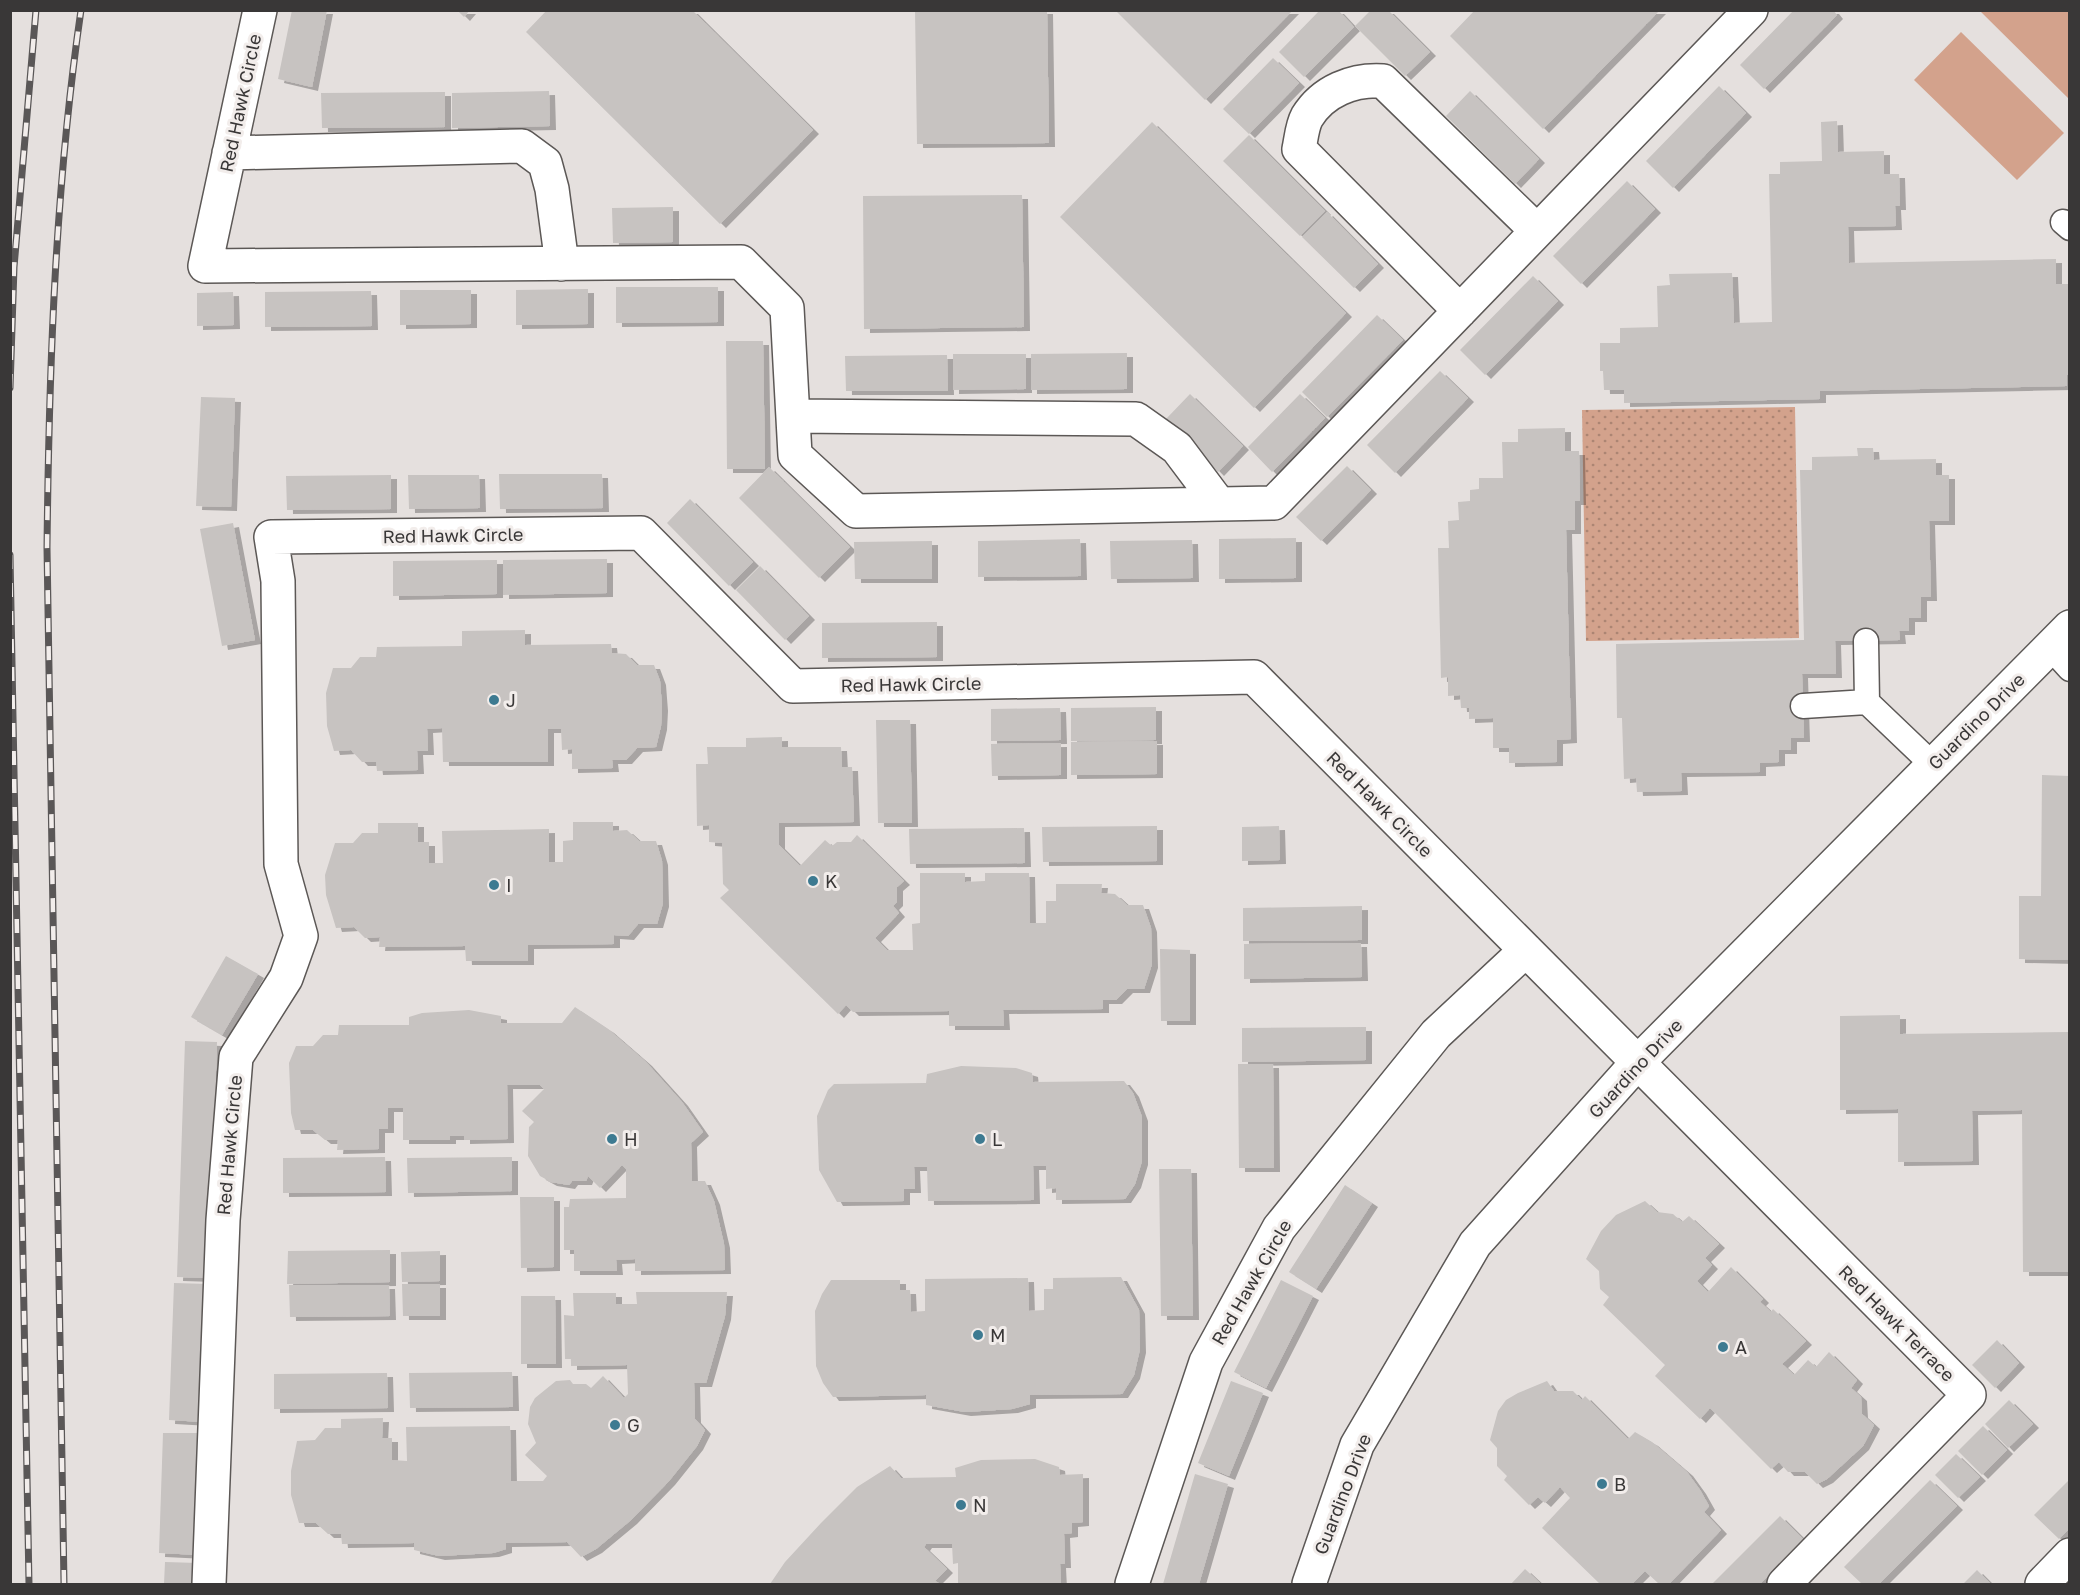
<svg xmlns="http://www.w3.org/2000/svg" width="2080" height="1595" font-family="'Golos Text',sans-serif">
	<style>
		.park { fill: url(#park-dots) }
		.pitch { fill: #d3a28c }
		.building { fill: #c7c3c1; filter: url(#shadow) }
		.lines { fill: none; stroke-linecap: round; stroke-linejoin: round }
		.lane-casing { stroke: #5c5856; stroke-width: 27 }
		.street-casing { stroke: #5c5856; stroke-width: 36 }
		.lane { stroke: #fff; stroke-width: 24 }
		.street { stroke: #fff; stroke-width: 33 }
		.rail-casing { stroke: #5a5757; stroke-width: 7 }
		.rail { stroke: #f2edeb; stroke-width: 4.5; stroke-dasharray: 14; stroke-linecap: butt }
		.poi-dot { fill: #3d7a91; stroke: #f2edeb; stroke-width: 2 }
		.labels { text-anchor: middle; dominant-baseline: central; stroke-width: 6; stroke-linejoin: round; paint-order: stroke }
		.street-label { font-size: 18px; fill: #393737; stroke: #f2edeb }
		.poi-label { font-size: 18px; fill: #393737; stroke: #f2edeb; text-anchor: start }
	</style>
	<defs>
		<pattern id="park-dots" width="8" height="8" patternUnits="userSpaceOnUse" patternTransform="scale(1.5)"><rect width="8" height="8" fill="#d3a28c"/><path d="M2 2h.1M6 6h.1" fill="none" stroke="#ac8573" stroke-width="1.8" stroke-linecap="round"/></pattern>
		<filter id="shadow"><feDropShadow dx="6" dy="4" stdDeviation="0" flood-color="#0004"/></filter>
	</defs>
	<rect width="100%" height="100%" fill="#e5e0de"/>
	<path class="park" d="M1795,407L1799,638L1586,641L1582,410Z"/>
	<path class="pitch" d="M1980,11H2069V99Z
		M1961,32L2064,133L2017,180L1914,80Z"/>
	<path class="building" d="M292,10H327L312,87L278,79Z
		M457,10H470L464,17Z
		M547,10H692L813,130L720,224L526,32Z
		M915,10H1047L1049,143L917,144Z
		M1115,10H1293L1205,100Z
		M1320,10H1338L1354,27L1304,77L1279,52Z
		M1371,10H1388L1430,52L1405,76L1355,26Z
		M1475,10H1660L1543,129L1450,36Z
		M1794,10H1833L1837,15L1764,89L1740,65Z
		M1273,58L1299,83L1249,134L1223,109Z
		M1719,86L1746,113L1673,188L1646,161Z
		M549,91L550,126L452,128V93Z
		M1470,91L1539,159L1515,184L1446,116Z
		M445,92V127L322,128L321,93Z
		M1837,121L1838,152L1884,151V174H1899L1900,206H1895L1896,226L1848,227L1849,263L2056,259V284H2070V374L2067,375V386L1820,391V399L1624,403V390H1604L1603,371H1600V343H1620V328L1658,327L1657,286L1670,285L1669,274L1732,273L1734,323L1772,322L1769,174H1780V162L1822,161L1821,122Z
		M1152,122L1346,313L1254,408L1060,217Z
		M1249,135L1325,211L1300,236L1223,161Z
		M1627,181L1655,209L1581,284L1553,256Z
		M1022,195L1024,327L864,329L863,196Z
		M673,207V242L613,243L612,208Z
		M1327,212L1378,264L1354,288L1302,237Z
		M1533,276L1558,301L1485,375L1460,350Z
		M616,287H718V322L616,323Z
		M588,289V324L516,325V290Z
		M400,290H471V324L400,325Z
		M371,291L372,326L265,327V292Z
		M233,292L234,325L197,326V293Z
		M1377,315L1403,340L1327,417L1302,392Z
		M726,341H763L765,469H727Z
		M1127,353V389L1031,390V354Z
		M953,354H1026V389L953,390Z
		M947,355L948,391H846L845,356Z
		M1440,371L1468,398L1395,473L1367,445Z
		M1190,394L1243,446L1218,472L1166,419Z
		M1300,394L1325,418L1272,472L1248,447Z
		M201,397L235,398L231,507L196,506Z
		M1565,428V451H1579L1580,501H1575V530H1566L1571,739L1557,740V762L1509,763V748H1493V718L1469,719V708H1461L1460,695L1448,696V677L1441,678L1438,548H1449L1448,521L1459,520L1458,502L1470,501V490L1479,489V478H1503L1502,442H1518V429Z
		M1857,448H1873L1874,460L1936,459V475H1949V521H1929L1931,597H1921V618H1909V631H1899L1900,640L1835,641L1836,674H1802L1804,738H1791V750H1779V762L1760,763V772L1681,773L1682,791L1637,792L1636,778L1624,779L1622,718H1617L1616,644L1804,640L1800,470H1812V457L1858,456Z
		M1347,466L1371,490L1321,541L1296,517Z
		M769,467L850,547L819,578L739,498Z
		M499,474H602L603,508L500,509Z
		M391,475V509L287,510L286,476Z
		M408,475H479L480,508L409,509Z
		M690,499L753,562L729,586L667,523Z
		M233,523L255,640L222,646L200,529Z
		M1296,538V578L1219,579V539Z
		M1080,539L1081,576L978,577V541Z
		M1192,540L1193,578L1111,579L1110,541Z
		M932,541V579H855L854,542Z
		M607,559V593L503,595V560Z
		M497,560V594L393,596V561Z
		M760,566L809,616L785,640L736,590Z
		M937,622V657L822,658V623Z
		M525,630V645L611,644L612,653L626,654L637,665H654L660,681L662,707L661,726L656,747L637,748L626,760H612L613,768L572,769V749L562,750L561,729H548V762H443L442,728L427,729L428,751H417L418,770L377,771L376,762H362L351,750L334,751L327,726L326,693L333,668H351L360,657H376L377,647L462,646V631Z
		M1156,707V740L1071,741V708Z
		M1060,708L1061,740L991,741V709Z
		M876,720H910L912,823H878Z
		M782,737V747H841L842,767H852L854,822L779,823V845L800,866L825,840L832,846L837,842H851L857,835L904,881L897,887V902L893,906L899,913L875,938L887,950H913L912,924L920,923V873H965V882L985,881V873H1029L1030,923H1046V901H1056V884H1102L1101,893L1115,894L1127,905H1143L1151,928L1152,964L1144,989H1127L1116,1000H1103V1009L1003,1010L1004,1026H949V1011L853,1012L846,1005L838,1014L720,898L729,890L723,884L722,843L709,842V825L697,826L696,764H708L707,747H746V738Z
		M1157,741V774L1071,775V742Z
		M1061,743V775L992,776L991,744Z
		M2042,775L2070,776V960L2019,959V896H2041Z
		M573,822H613V831L627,830L639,841H656L662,861L663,903L657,924H638L628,936L614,935V944L528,945V961H466L465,946L379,947L380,937L365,938L354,927L336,928L326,895L325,875L335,843H353L362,833H378V823H418V842H429V863H443L442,831L549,829V862H563V841L573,840Z
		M1157,826V861L1043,862L1042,827Z
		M1279,826L1280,860L1242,861V827Z
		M1024,828L1025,863L910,864L909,829Z
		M1362,906V940L1243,941V908Z
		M1361,943L1362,977L1244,979V944Z
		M1160,949L1190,950V1021H1161Z
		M226,956L258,974L222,1035L191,1017Z
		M575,1007L608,1029L646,1062L682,1102L703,1132L691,1143L692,1181H705L714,1201L724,1244L725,1270L635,1271V1259L616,1260L617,1271H574V1250H564V1207H569L570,1199L626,1198V1169L622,1165L600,1188L588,1176L586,1181H572L569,1185L551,1182L540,1176L528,1156L529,1127L534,1122L522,1111L544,1089L540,1085H507L508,1139L464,1140V1136H450V1140H403V1108H388V1129H379V1149L337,1150L338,1140H325L313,1130H295L291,1113L289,1063L296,1046H313L323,1035H338L339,1025H409V1017L422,1013L469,1010L501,1016V1023H562Z
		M1900,1015V1034L2070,1032V1272H2023L2022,1110L1972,1111L1973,1161L1898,1162V1109L1840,1110V1016Z
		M1366,1027V1060L1242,1062V1028Z
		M185,1041L217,1042L209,1278L177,1277Z
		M1238,1064H1273L1274,1168H1239Z
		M961,1066L1016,1068L1032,1073L1033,1082L1124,1081L1133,1093L1142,1117V1161L1135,1184L1125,1199L1056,1200V1188L1046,1189V1166H1033L1034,1200L928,1201L927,1167H914L915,1189H904V1201L837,1202L819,1170L817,1116L828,1090L834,1084L926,1083L927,1074Z
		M385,1157L386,1192L283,1193V1158Z
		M512,1157V1191L408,1193L407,1158Z
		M1159,1169H1191L1193,1316H1161Z
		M1345,1185L1372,1203L1316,1289L1289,1272Z
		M520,1197H554V1267L521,1268Z
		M1645,1201L1657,1212L1673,1214L1682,1222L1689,1216L1719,1244L1705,1258L1712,1265L1697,1281L1708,1292L1731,1267L1763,1299L1760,1302L1771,1312L1773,1309L1806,1341L1782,1364L1794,1375L1808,1360L1816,1367L1829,1352L1857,1380L1851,1388L1861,1397L1862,1414L1874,1425L1863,1446L1827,1479L1817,1484L1805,1472H1788L1779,1462L1771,1469L1710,1408L1700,1419L1655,1376L1665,1365L1603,1305L1609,1297L1600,1289L1599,1271L1586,1259L1601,1231L1616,1215Z
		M390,1250V1282L287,1284L288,1251Z
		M440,1251V1281L402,1282L401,1252Z
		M1121,1277L1139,1310L1140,1349L1134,1375L1122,1394L1030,1395V1404L1012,1409L965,1412L926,1405V1395L833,1397L823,1383L816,1366L815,1311L822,1294L831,1280H900V1290H910L911,1312L925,1311V1279L1028,1278L1029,1311L1044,1310V1289H1053V1278Z
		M1281,1280L1313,1296L1266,1388L1234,1372Z
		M174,1283L208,1284L204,1422L169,1420Z
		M402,1284H440V1316H403Z
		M289,1285H389L390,1316L290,1317Z
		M636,1292H727L725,1316L706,1383H694L695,1419L705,1430L697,1446L669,1481L631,1520L596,1549L581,1557L567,1542L506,1543V1549L493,1553L439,1556L414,1550V1543L342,1544L341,1534H328L316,1523H299L291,1495V1471L297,1441L315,1440L325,1428H341V1419L383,1418L382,1438H392V1460L407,1461L406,1427L510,1426L511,1481H543L547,1476L525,1455L536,1443L528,1424L530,1407L535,1398L556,1381L570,1380L573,1384H586L591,1388L603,1376L624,1398L628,1394L627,1365L571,1366V1359H565L564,1315L574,1316L573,1293H616V1304H637Z
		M521,1296H555L556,1364H521Z
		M1997,1340L2019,1363L1995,1388L1972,1365Z
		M512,1372L513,1407L410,1408L409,1373Z
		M387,1373L388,1408L274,1409V1374Z
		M1231,1381L1263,1393L1229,1476L1198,1463Z
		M1547,1381L1554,1391H1573L1582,1400L1585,1396L1628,1439L1635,1432L1652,1442L1687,1472L1700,1490L1709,1506L1704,1512L1721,1530L1669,1584H1659L1645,1571L1632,1584H1600L1542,1528L1570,1498L1560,1487L1545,1503L1538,1497L1529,1505L1504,1480L1507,1476L1497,1466V1448L1490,1440L1498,1411L1506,1400L1518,1393Z
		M2009,1400L2033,1424L2008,1448L1985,1424Z
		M1983,1426L2007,1450L1982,1475L1958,1451Z
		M163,1433H204L200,1555L159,1553Z
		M1956,1454L1980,1477L1958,1498L1935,1475Z
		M1035,1459L1059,1467L1060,1475L1083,1474V1522L1072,1523V1533L1064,1534L1065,1564H1060L1061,1584H958V1563L953,1564L952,1544H926L924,1547L947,1569L935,1581L940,1584H770L785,1562L821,1523L857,1487L890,1466L901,1478L956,1477L955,1468L981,1460Z
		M1195,1474L1228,1484L1199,1584H1163Z
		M2070,1479V1528L2059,1539L2034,1515Z
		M1930,1480L1957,1506L1879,1584H1862L1844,1567Z
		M1780,1516L1804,1540L1760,1584H1712Z
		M165,1562L198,1563L197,1584H164Z
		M1525,1569L1541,1584H1511Z
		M1977,1570L1991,1584H1963Z"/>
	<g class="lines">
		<defs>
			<path id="lane" d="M2063,222L2070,228
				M1866,641L1867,702
				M2050,647L2070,669
				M1803,706L1867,702L1933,765"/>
			<path id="street" d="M260,10L205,266L741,262L787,308L795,455L856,511L1274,503L1751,10
				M229,153L522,146L545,163L552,189L562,264
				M1460,311L1299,149C1301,140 1302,126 1307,117C1323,91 1353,79 1383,81L1537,231
				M793,416L1136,419L1177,448L1219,504
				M209,1584L223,1220L236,1057L286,978L301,936L281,864L278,581L271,537L641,533L793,686L1254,677L1969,1395L1784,1584
				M1132,1584L1206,1362L1279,1228L1436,1034L1526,950
				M1309,1584L1357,1445L1475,1244L1637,1063L2070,627
				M2042,1584L2070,1555"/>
		</defs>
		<use href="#lane" class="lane-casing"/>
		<use href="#street" class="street-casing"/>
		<use href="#lane" class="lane"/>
		<use href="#street" class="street"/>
		<defs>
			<path id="rail" d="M10,388L14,267L36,10
				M10,555L29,1584
				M64,1584L47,548C49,368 55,189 81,10"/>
		</defs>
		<use href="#rail" class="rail-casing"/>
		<use href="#rail" class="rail"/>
	</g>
	<g class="poi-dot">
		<circle cx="494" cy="700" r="6"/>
		<circle cx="813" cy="881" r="6"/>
		<circle cx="494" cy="885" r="6"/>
		<circle cx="612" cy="1139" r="6"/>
		<circle cx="980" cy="1139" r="6"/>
		<circle cx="978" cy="1335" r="6"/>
		<circle cx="1723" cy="1347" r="6"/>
		<circle cx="615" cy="1425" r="6"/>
		<circle cx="1602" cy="1484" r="6"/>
		<circle cx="961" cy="1505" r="6"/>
	</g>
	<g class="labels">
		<g class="street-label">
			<text transform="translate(240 103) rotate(-78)">Red Hawk Circle</text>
			<text transform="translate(453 535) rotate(-1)">Red Hawk Circle</text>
			<text transform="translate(911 684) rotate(-1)">Red Hawk Circle</text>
			<text transform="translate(1976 721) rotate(-45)">Guardino Drive</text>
			<text transform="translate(1380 804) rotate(45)">Red Hawk Circle</text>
			<text transform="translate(1635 1068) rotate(-47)">Guardino Drive</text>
			<text transform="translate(229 1145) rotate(-85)">Red Hawk Circle</text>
			<text transform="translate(1251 1282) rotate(-60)">Red Hawk Circle</text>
			<text transform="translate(1897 1323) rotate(45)">Red Hawk Terrace</text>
			<text transform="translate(1342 1494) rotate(-69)">Guardino Drive</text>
		</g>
		<g class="poi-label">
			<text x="506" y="700">J</text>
			<text x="825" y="881">K</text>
			<text x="506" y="885">I</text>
			<text x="624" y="1139">H</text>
			<text x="992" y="1139">L</text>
			<text x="990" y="1335">M</text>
			<text x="1735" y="1347">A</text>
			<text x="627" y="1425">G</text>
			<text x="1614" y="1484">B</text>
			<text x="973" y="1505">N</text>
		</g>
	</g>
	<rect width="2080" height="1595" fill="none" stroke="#393737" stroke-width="24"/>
</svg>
